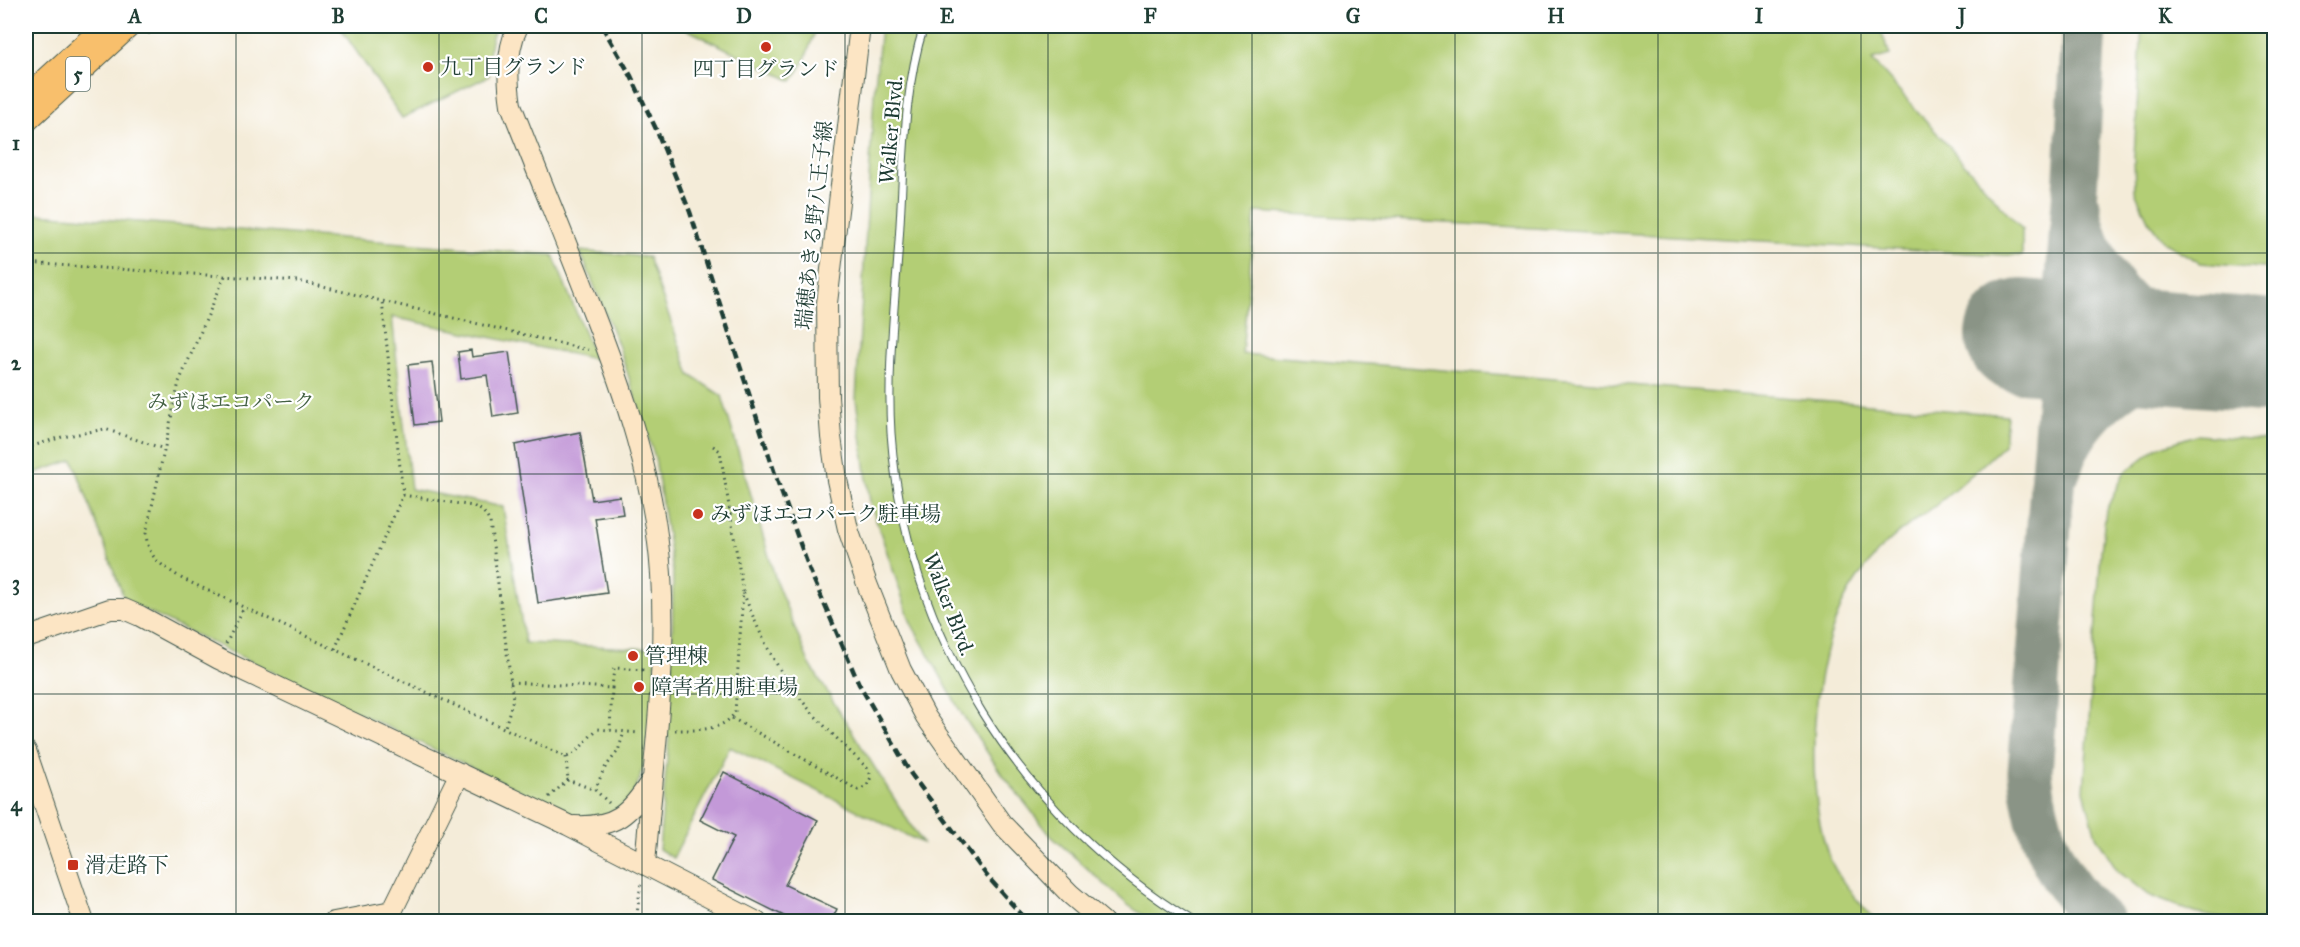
<svg xmlns="http://www.w3.org/2000/svg" width="2300" height="947" font-family="'IM FELL Great Primer','Noto Serif JP',serif">
	<style>
		.green { fill: #b3ce74; stroke: #698654; stroke-width: 1.5 }
		.lines { fill: none; stroke-linecap: round; stroke-linejoin: round }
		.taxiway { stroke: #8a9486; stroke-width: 45 }
		.runway { stroke: #8a9486; stroke-width: 114 }
		.building { fill: #c399d8 }
		.lane-casing { stroke: #3f574d; stroke-width: 9 }
		.secondary-casing { stroke: #3f574d; stroke-width: 22 }
		.primary-casing { stroke: #3f574d; stroke-width: 23 }
		.path { stroke: #3f574d; stroke-width: 3; stroke-dasharray: 1.5 4.5; stroke-linecap: butt }
		.lane { stroke: #fff; stroke-width: 7 }
		.secondary { stroke: #fce5c4; stroke-width: 20 }
		.primary { stroke: #f8bf6c; stroke-width: 21 }
		.rail { stroke: #1f3d34; stroke-width: 4.5; stroke-dasharray: 9 4.5; stroke-linecap: butt }
		.grid { fill: none; stroke: #1f3d34; stroke-width: 1.5; stroke-opacity: 0.55 }
		.poi-dot { fill: #c8321e; stroke: #fff; stroke-width: 2 }
		.labels { text-anchor: middle; dominant-baseline: central; stroke-width: 4.5; stroke-linejoin: round; paint-order: stroke }
		.shield { fill: #fff; stroke: #627771; stroke-width: 1.5 }
		.shield-label { font-size: 20px; font-weight: bold; fill: #1f3d34 }
		.poi-label { font-size: 21px; fill: #1f3d34; stroke: #fff; text-anchor: start }
		.street-label { font-size: 21px; fill: #1f3d34; stroke: #fff }
		.park-label { font-size: 21px; fill: #446144; stroke: #fff }
		.neatline { fill: none; stroke: #1f3d34; stroke-width: 2 }
		.grid-label { font-size: 20px; text-anchor: middle; font-weight: bold; fill: #1f3d34 }
	</style>
	<rect width="100%" height="100%" fill="#fff"/>
	<filter id="ink" filterUnits="userSpaceOnUse"><feTurbulence type="fractalNoise" baseFrequency=".0167" numOctaves="2"/><feDisplacementMap in="SourceGraphic" scale="12" xChannelSelector="R" yChannelSelector="G"/><feConvolveMatrix kernelMatrix="1 2 1 2 8 2 1 2 1" color-interpolation-filters="sRGB"/></filter>
	<filter id="wash" filterUnits="userSpaceOnUse"><feTurbulence type="fractalNoise" baseFrequency=".008" numOctaves="4" result="noise"/><feDisplacementMap in="SourceGraphic" scale="24" xChannelSelector="R" yChannelSelector="G"/><feGaussianBlur stdDeviation="1.35" result="paint"/><feColorMatrix in="noise" values="0 0 0 0 0 0 0 0 0 0 0 0 0 0 0 0 0 1.4 0 .05"/><feComposite in="paint" operator="in"/></filter>
	<g filter="url(#wash)">
		<rect width="100%" height="100%" fill="#f4ecd9"/>
		<path class="green" d="M339,26H497C488,39 489,61 489,76L402,118Z
			M680,26H817L804,62L792,81Z
			M881,26H1879L1890,55L1872,60L2022,229V256L1255,212L1242,354L2007,415L2004,445C1983,464 1962,484 1940,502C1923,516 1902,528 1886,544C1876,554 1866,567 1857,579C1811,643 1803,777 1827,851C1836,878 1858,901 1876,921H1152L1128,905L1051,836L999,770L962,714L911,623L870,502L856,399L874,95Z
			M2142,26H2274V269L2200,263L2164,242L2148,220L2135,191L2134,156Z
			M26,213L553,255L595,359L392,317L411,489L503,507L525,643L655,649V671H672L673,572L655,458L619,347L580,251L648,257L690,375L722,396L777,584L809,663L922,843L730,747L673,858L659,849L669,736L649,735C641,784 634,825 573,816L125,601L73,460L26,476Z
			M2196,435L2274,441V921H2233L2195,913L2148,895L2118,871L2096,836L2084,791L2101,551L2106,510L2124,473L2156,448Z"/>
		<g class="lines">
			<path class="taxiway" d="M2084,26L2076,175L2030,772C2036,834 2055,880 2102,922
				M2079,210C2087,265 2127,314 2176,337C2194,346 2215,349 2234,353
				M2059,469C2074,419 2120,380 2168,363C2185,356 2204,355 2222,354"/>
			<path class="runway" d="M2022,336L2274,356"/>
		</g>
		<g id="blocks">
			<path class="building" d="M471,350L472,357L509,352L518,413L493,417L487,375L461,379L458,352Z
				M432,362L439,422L415,425L408,365Z
				M580,432L592,500L620,496L623,514L595,518L607,593L538,603L515,445Z
				M724,772L818,820L785,885L837,909L831,921H794L712,880L734,837L700,820Z"/>
		</g>
	</g>
	<g filter="url(#ink)">
		<use href="#blocks" fill-opacity="0" stroke="#3f574d" stroke-width="1.5"/>
		<g class="lines">
			<defs>
				<path id="lane" d="M924,26C902,94 904,169 899,241C895,304 887,369 891,433C905,634 1021,817 1193,922"/>
				<path id="secondary" d="M518,26C506,50 507,79 511,105C537,172 565,239 591,307C625,394 655,481 661,574C667,671 653,767 645,864
					M860,26L827,303L828,397L831,437L837,480L848,529L867,584L901,670L926,717L1002,824L1070,894L1103,922
					M26,638L110,609H124L140,616L219,659L568,825L757,922
					M26,751L84,922
					M574,826C615,828 630,814 651,781
					M334,922L392,911
					M394,922L392,911L460,773"/>
				<path id="primary" d="M26,97L104,26
					M26,122L130,26"/>
			</defs>
			<use href="#lane" class="lane-casing"/>
			<use href="#secondary" class="secondary-casing"/>
			<use href="#primary" class="primary-casing"/>
			<path class="path" d="M148,34L157,26
				M26,147L33,140
				M26,263L298,281L588,350
				M225,276L179,382L146,534C148,559 162,565 181,578L566,757C580,753 586,738 598,729L638,733
				M26,448L62,437L105,429L164,449
				M403,495L473,506L483,511L490,522L513,699L505,727
				M226,644L244,607
				M335,649L403,495L382,301
				M510,682L612,688L610,730
				M612,688L614,668L644,670
				M732,718L858,790L867,786L871,777L869,770C840,741 809,714 787,680C768,653 755,622 743,592
				M675,730C694,730 724,732 735,712L743,592L720,451L713,446
				M566,757L568,780
				M595,790L604,769L618,751L624,732
				M549,797L568,780L595,790L609,803
				M636,922L641,882"/>
			<use href="#lane" class="lane"/>
			<use href="#secondary" class="secondary"/>
			<use href="#primary" class="primary"/>
			<path class="rail" d="M602,26L631,76L656,129L690,212L777,480L810,571L859,684L911,774L987,876L1028,922"/>
		</g>
	</g>
	<path class="grid" d="M236,26V922M439,26V922M642,26V922M845,26V922M1048,26V922M1252,26V922M1455,26V922M1658,26V922M1861,26V922M2064,26V922M26,253H2274M26,474H2274M26,694H2274"/>
	<g class="poi-dot">
		<circle cx="766" cy="47" r="6"/>
		<circle cx="428" cy="67" r="6"/>
		<circle cx="698" cy="514" r="6"/>
		<circle cx="633" cy="656" r="6"/>
		<circle cx="639" cy="687" r="6"/>
		<rect x="67" y="859" width="12" height="12" rx="3"/>
	</g>
	<g class="labels">
		<rect class="shield" x="66" y="57" width="24" height="34" rx="4.5"/>
		<g class="shield-label">
			<text x="78" y="74">5</text>
		</g>
		<g class="poi-label">
			<text x="440" y="67">九丁目グランド</text>
			<text x="766" y="69" text-anchor="middle">四丁目グランド</text>
			<text x="710" y="514">みずほエコパーク駐車場</text>
			<text x="645" y="656">管理棟</text>
			<text x="651" y="687">障害者用駐車場</text>
			<text x="85" y="865">滑走路下</text>
		</g>
		<g class="street-label">
			<text transform="translate(891 130) rotate(-85)">Walker Blvd.</text>
			<text transform="translate(814 225) rotate(-84)">瑞穂あきる野八王子線</text>
			<text transform="translate(949 604) rotate(69)">Walker Blvd.</text>
		</g>
		<g class="park-label">
			<text x="231" y="402">みずほエコパーク</text>
		</g>
	</g>
	<rect width="2300" height="947" fill="none" stroke="#fff" stroke-width="66"/>
	<rect x="33" y="33" width="2234" height="881" class="neatline"/>
	<g class="grid-label">
		<text x="135" y="23">A</text>
		<text x="338" y="23">B</text>
		<text x="541" y="23">C</text>
		<text x="744" y="23">D</text>
		<text x="947" y="23">E</text>
		<text x="1150" y="23">F</text>
		<text x="1353" y="23">G</text>
		<text x="1556" y="23">H</text>
		<text x="1759" y="23">I</text>
		<text x="1962" y="23">J</text>
		<text x="2165" y="23">K</text>
		<text x="16" y="150">1</text>
		<text x="16" y="370">2</text>
		<text x="16" y="590">3</text>
		<text x="16" y="811">4</text>
	</g>
</svg>
